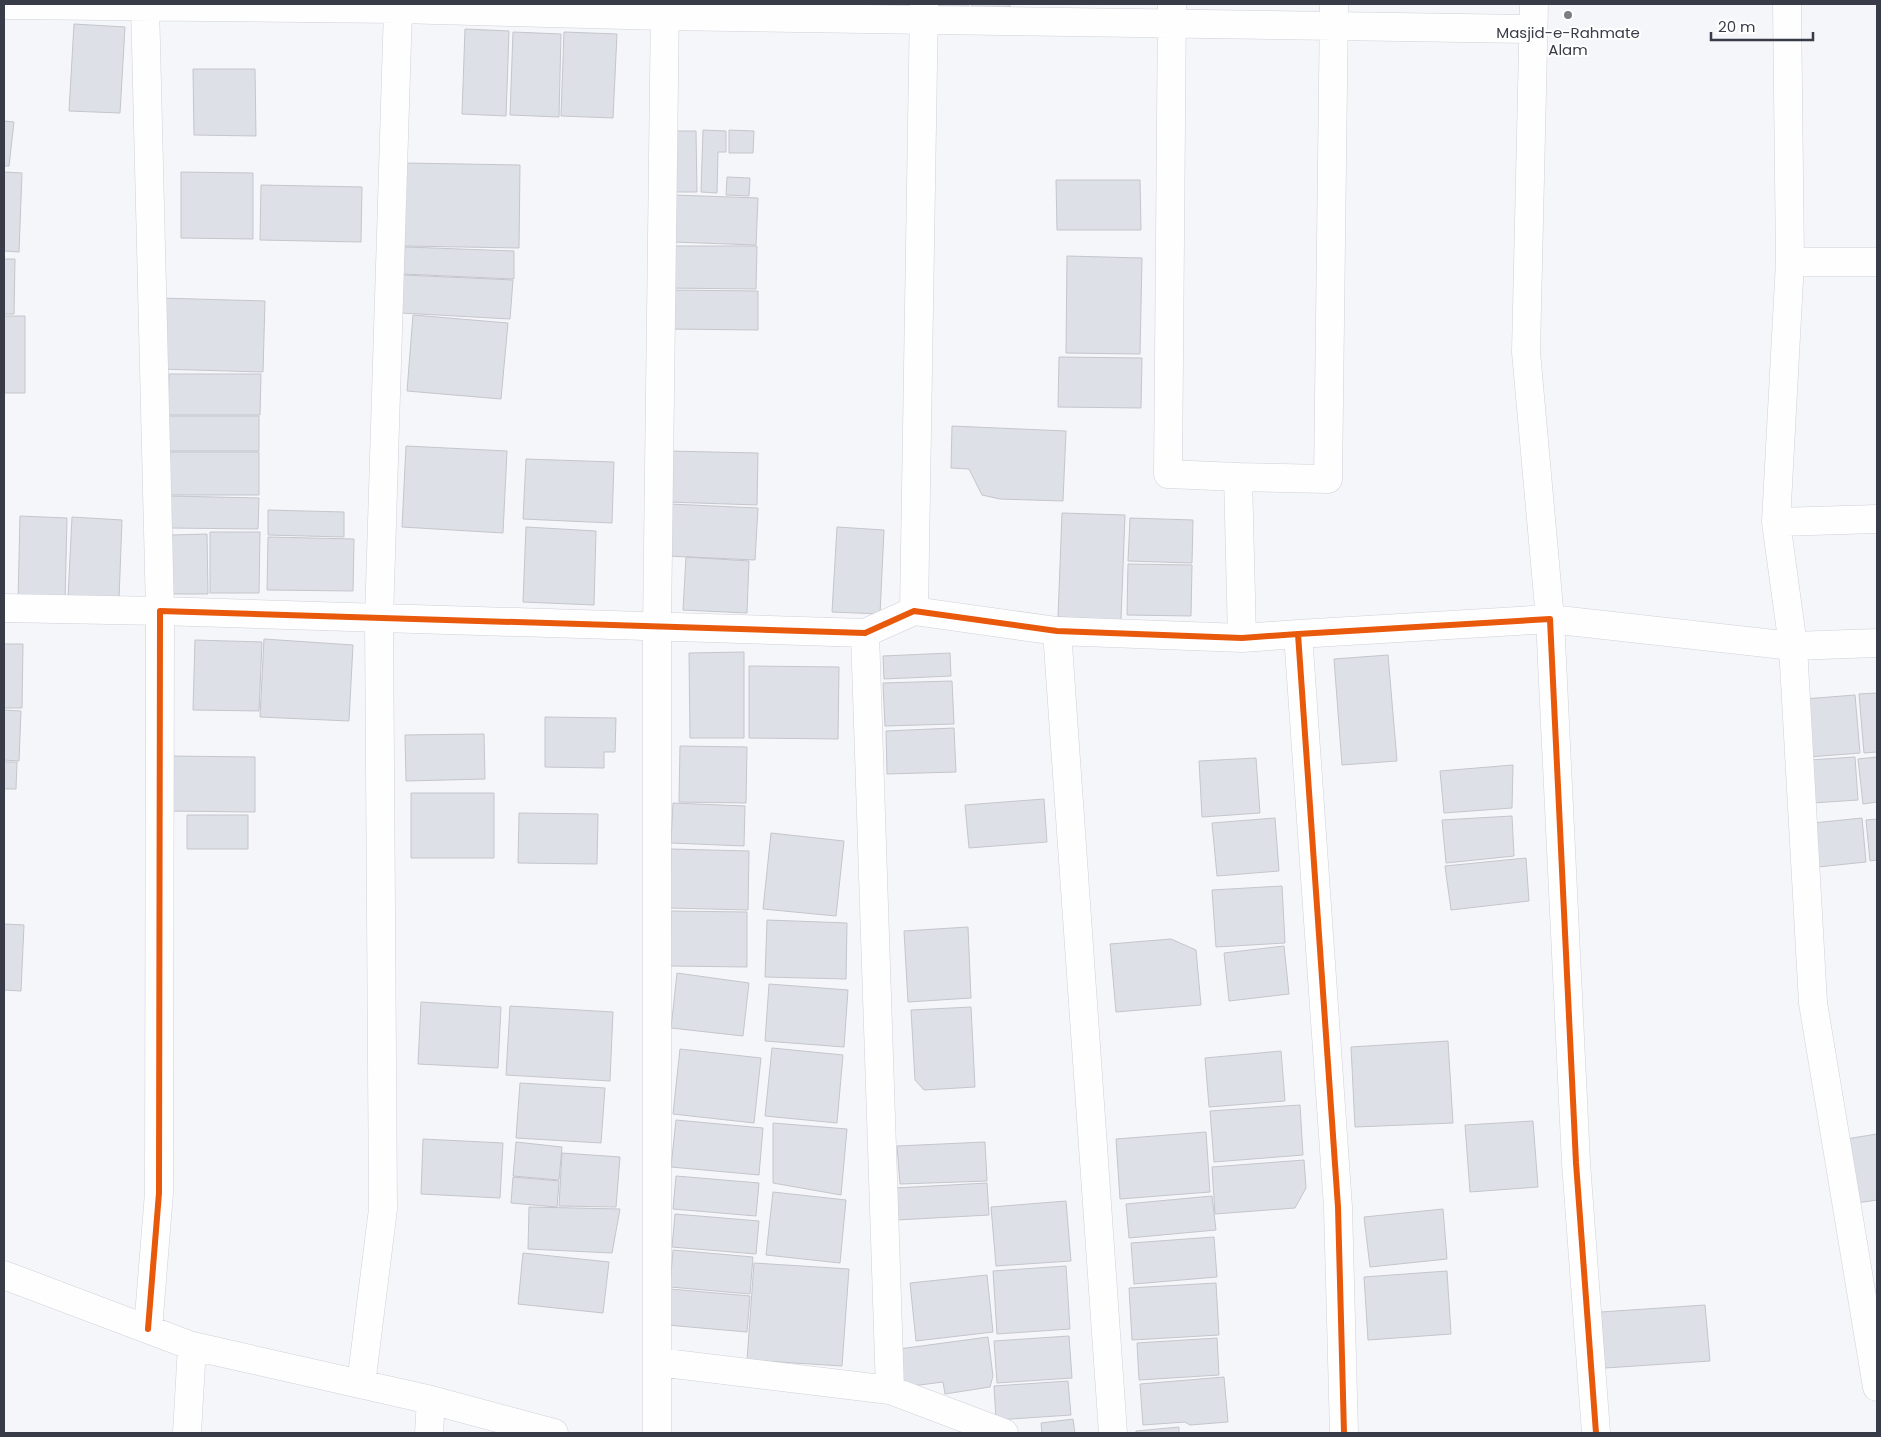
<svg xmlns="http://www.w3.org/2000/svg" width="1881" height="1437" font-family="Poppins,sans-serif">
	<style>
		.building { fill: #dee0e8; stroke: #c4c6cc }
		.lines { fill: none; stroke-linecap: round; stroke-linejoin: round }
		.minor-casing { stroke: #cfd1d9; stroke-width: 29 }
		.minor { stroke: #fefefe; stroke-width: 28 }
		.cycleway-casing { stroke: #fff; stroke-width: 9 }
		.cycleway { stroke: #e8590c; stroke-width: 6 }
		.poi-dot { fill: #7a7c86; stroke: #fff; stroke-width: 2 }
		.labels { text-anchor: middle; dominant-baseline: central; stroke-width: 4; stroke-linejoin: round; paint-order: stroke }
		.poi-label { font-size: 15px; fill: #383b48; stroke: #fff }
	</style>
	<rect width="100%" height="100%" fill="#f5f6f9"/>
	<path class="building" d="M764,4H823V6Z
		M827,4H882V7H827Z
		M929,4H969V5H929Z
		M972,4H1010V7L972,8Z
		M74,24L125,27L120,113L69,111Z
		M465,29L509,31L506,116L462,114Z
		M513,32L561,34L559,117L510,115Z
		M564,32L617,34L613,118L561,116Z
		M193,69H255L256,136L194,135Z
		M4,121L14,122L9,166H4Z
		M703,130L726,131V152H718L717,193L701,192Z
		M729,130L754,131L753,153H729Z
		M672,131H696L697,192H672Z
		M405,163L520,165L519,248L404,246Z
		M4,172L22,173L19,252L4,251Z
		M181,172L253,173V239L181,238Z
		M727,177L750,178L749,196L726,195Z
		M1056,180H1140L1141,230H1057Z
		M261,185L362,187L361,242L260,240Z
		M674,195L758,198L756,245L672,242Z
		M665,246H757L756,289L665,288Z
		M405,247L514,251V279L403,274Z
		M1067,256L1142,258L1140,354L1066,353Z
		M4,259H15L14,314H4Z
		M403,275L513,280L510,319L401,313Z
		M670,290L758,291V330L669,329Z
		M160,298L265,301L263,372L158,369Z
		M413,315L508,323L501,399L407,391Z
		M4,316H25V393H4Z
		M1059,357L1142,358L1141,408L1058,407Z
		M169,374H261L260,415H168Z
		M169,416H259V451H169Z
		M952,426L1066,431L1063,501L1000,499L982,495L969,469L951,468Z
		M406,446L507,451L503,533L402,527Z
		M668,451L758,453L757,505L668,502Z
		M170,452H259V495H170Z
		M526,459L614,462L612,523L523,519Z
		M170,496L259,498L258,529L169,528Z
		M670,504L758,508L755,560L667,556Z
		M268,510L344,512V537L268,535Z
		M1062,513L1125,515L1121,620L1058,617Z
		M20,516L67,518L65,602L18,601Z
		M72,517L122,520L119,600L68,597Z
		M1130,518L1193,520L1192,563L1128,561Z
		M526,527L596,531L594,605L523,602Z
		M837,527L884,530L880,614L832,612Z
		M210,532H260L259,593H210Z
		M207,534L208,594H173L172,535Z
		M268,537L354,539L353,591L267,590Z
		M686,557L749,561L747,613L683,610Z
		M1128,564L1192,565L1191,616L1127,615Z
		M264,639L353,645L349,721L260,717Z
		M195,640L262,642L259,711L193,710Z
		M4,644H23L22,708H4Z
		M744,652V738H690L689,653Z
		M950,653L951,676L884,679L883,656Z
		M1388,655L1397,761L1342,765L1334,659Z
		M749,666L839,667L838,739L749,738Z
		M952,681L954,724L885,726L883,683Z
		M1877,693V752L1864,753L1859,694Z
		M1855,695L1860,753L1809,757L1804,699Z
		M4,710L21,711L19,761L4,760Z
		M545,717L616,718L615,752H604V768L545,767Z
		M954,728L956,772L887,774L886,731Z
		M484,734L485,779L406,781L405,735Z
		M680,746L747,747L746,803L679,802Z
		M169,756L255,757V812L169,811Z
		M1855,757L1858,800L1812,803L1809,760Z
		M1877,757V802L1863,804L1858,759Z
		M1256,758L1260,813L1202,817L1199,761Z
		M4,762H17L16,789H4Z
		M1513,765L1512,808L1444,813L1440,771Z
		M411,793H494V858H411Z
		M1044,799L1047,842L969,848L965,805Z
		M673,803L745,806L744,846L671,843Z
		M519,813L598,814L597,864L518,863Z
		M187,815H248V849H187Z
		M1512,816L1514,856L1446,863L1442,820Z
		M1275,818L1279,871L1217,876L1212,823Z
		M1862,818L1866,862L1818,867L1813,823Z
		M1877,819V860L1870,861L1866,820Z
		M771,833L844,841L836,916L763,909Z
		M671,849L749,851L748,910L670,908Z
		M1526,858L1529,901L1451,910L1445,866Z
		M1282,886L1285,943L1216,947L1212,890Z
		M671,911L747,912V967L670,966Z
		M767,920L847,923L846,979L765,977Z
		M4,924L24,925L21,991L4,990Z
		M968,927L971,998L908,1002L904,931Z
		M1171,939L1196,950L1201,1005L1116,1012L1110,944Z
		M1284,946L1289,994L1229,1001L1224,953Z
		M677,973L749,983L743,1036L671,1028Z
		M769,984L848,990L844,1047L765,1041Z
		M421,1002L501,1007L498,1068L418,1064Z
		M510,1006L613,1012L610,1081L506,1075Z
		M971,1007L975,1087L924,1090L915,1080L911,1010Z
		M1448,1041L1453,1123L1355,1127L1351,1047Z
		M772,1048L843,1055L837,1123L765,1116Z
		M680,1049L761,1058L754,1123L673,1114Z
		M1281,1051L1285,1101L1209,1107L1205,1058Z
		M520,1083L605,1088L601,1143L516,1138Z
		M1300,1105L1303,1155L1214,1162L1210,1111Z
		M676,1120L763,1128L759,1175L671,1167Z
		M1533,1121L1538,1187L1470,1192L1465,1125Z
		M773,1123L847,1129L841,1195L773,1183Z
		M1206,1132L1210,1192L1120,1199L1116,1139Z
		M1877,1134V1200L1857,1203L1846,1139Z
		M423,1139L503,1143L500,1198L421,1194Z
		M516,1142L562,1147L559,1180L513,1176Z
		M985,1142L987,1181L900,1184L897,1146Z
		M562,1153L620,1157L616,1207L559,1206Z
		M1304,1160L1306,1188L1295,1208L1215,1214L1212,1167Z
		M676,1176L759,1183L756,1216L673,1209Z
		M513,1177L559,1181L557,1207L511,1203Z
		M987,1183L989,1215L897,1220L895,1188Z
		M773,1192L846,1200L840,1263L766,1255Z
		M1212,1196L1216,1230L1129,1238L1126,1204Z
		M1066,1201L1071,1261L996,1266L991,1207Z
		M529,1207L620,1209L612,1253L528,1249Z
		M1443,1209L1447,1259L1370,1267L1364,1217Z
		M675,1214L759,1221L756,1254L672,1247Z
		M1214,1237L1217,1277L1134,1284L1131,1243Z
		M673,1250L753,1257L750,1294L670,1287Z
		M523,1253L609,1262L603,1313L518,1304Z
		M754,1263L849,1269L842,1366L747,1360Z
		M1066,1266L1070,1329L997,1334L993,1271Z
		M1447,1271L1451,1334L1368,1340L1364,1277Z
		M987,1275L993,1332L916,1341L910,1283Z
		M1216,1283L1219,1335L1132,1340L1129,1288Z
		M670,1289L750,1296L747,1332L667,1325Z
		M1705,1305L1710,1361L1605,1368L1601,1312Z
		M1069,1336L1072,1378L997,1383L994,1341Z
		M988,1337L993,1376L990,1387L945,1394L943,1382L904,1387L899,1349Z
		M1217,1338L1219,1375L1139,1380L1137,1343Z
		M1224,1377L1228,1422L1190,1425L1185,1422L1143,1425L1140,1384Z
		M1068,1381L1071,1415L996,1420L994,1386Z
		M1073,1419L1075,1433H1042L1041,1423Z
		M1179,1427V1433H1136V1431Z"/>
	<g class="lines">
		<defs>
			<path id="minor" d="M1172,4L1168,474L1238,477L1242,638
				M1534,4L1526,352L1550,619L1793,646L1877,643
				M1787,4L1790,262L1776,522L1793,646L1813,1003L1877,1387
				M4,5L398,9L379,619L383,1209L361,1384
				M398,9L665,16L1533,29
				M1790,262H1877
				M1236,477L1328,479L1334,4
				M1776,522L1877,519
				M4,608L160,611L145,4
				M914,611L924,4
				M1057,631L1113,1433
				M865,633L890,1390
				M4,1275L192,1346L187,1433
				M148,1329L159,1193L160,611L865,633L914,611L1057,631L1242,638L1298,634
				M192,1346L431,1400L429,1433
				M657,1362L890,1390L1004,1433
				M431,1400L554,1433
				M657,1433V626L665,4
				M1344,1433L1338,1207L1298,634L1550,619L1576,1163L1596,1433"/>
		</defs>
		<use href="#minor" class="minor-casing"/>
		<use href="#minor" class="minor"/>
		<defs>
			<path id="cycleway" d="M148,1329L159,1193L160,611L865,633L914,611L1057,631L1242,638L1298,634
				M1344,1433L1338,1207L1298,634L1550,619L1576,1163L1596,1433"/>
		</defs>
		<use href="#cycleway" class="cycleway-casing"/>
		<use href="#cycleway" class="cycleway"/>
	</g>
	<circle class="poi-dot" cx="1568" cy="15" r="5"/>
	<g class="labels">
		<g class="poi-label">
			<text x="1568" y="32">Masjid-e-Rahmate<tspan x="1568" dy="17">Alam</tspan></text>
		</g>
	</g>
	<rect width="1881" height="1437" fill="none" stroke="#383b48" stroke-width="10"/>
	<path d="M1711 32v8h102v-8" fill="none" stroke="#383b48" stroke-width="2.5"/>
	<text x="1718" y="32" font-size="15" fill="#383b48" stroke="#ffffff" stroke-width="4" paint-order="stroke">20 m</text>
</svg>
